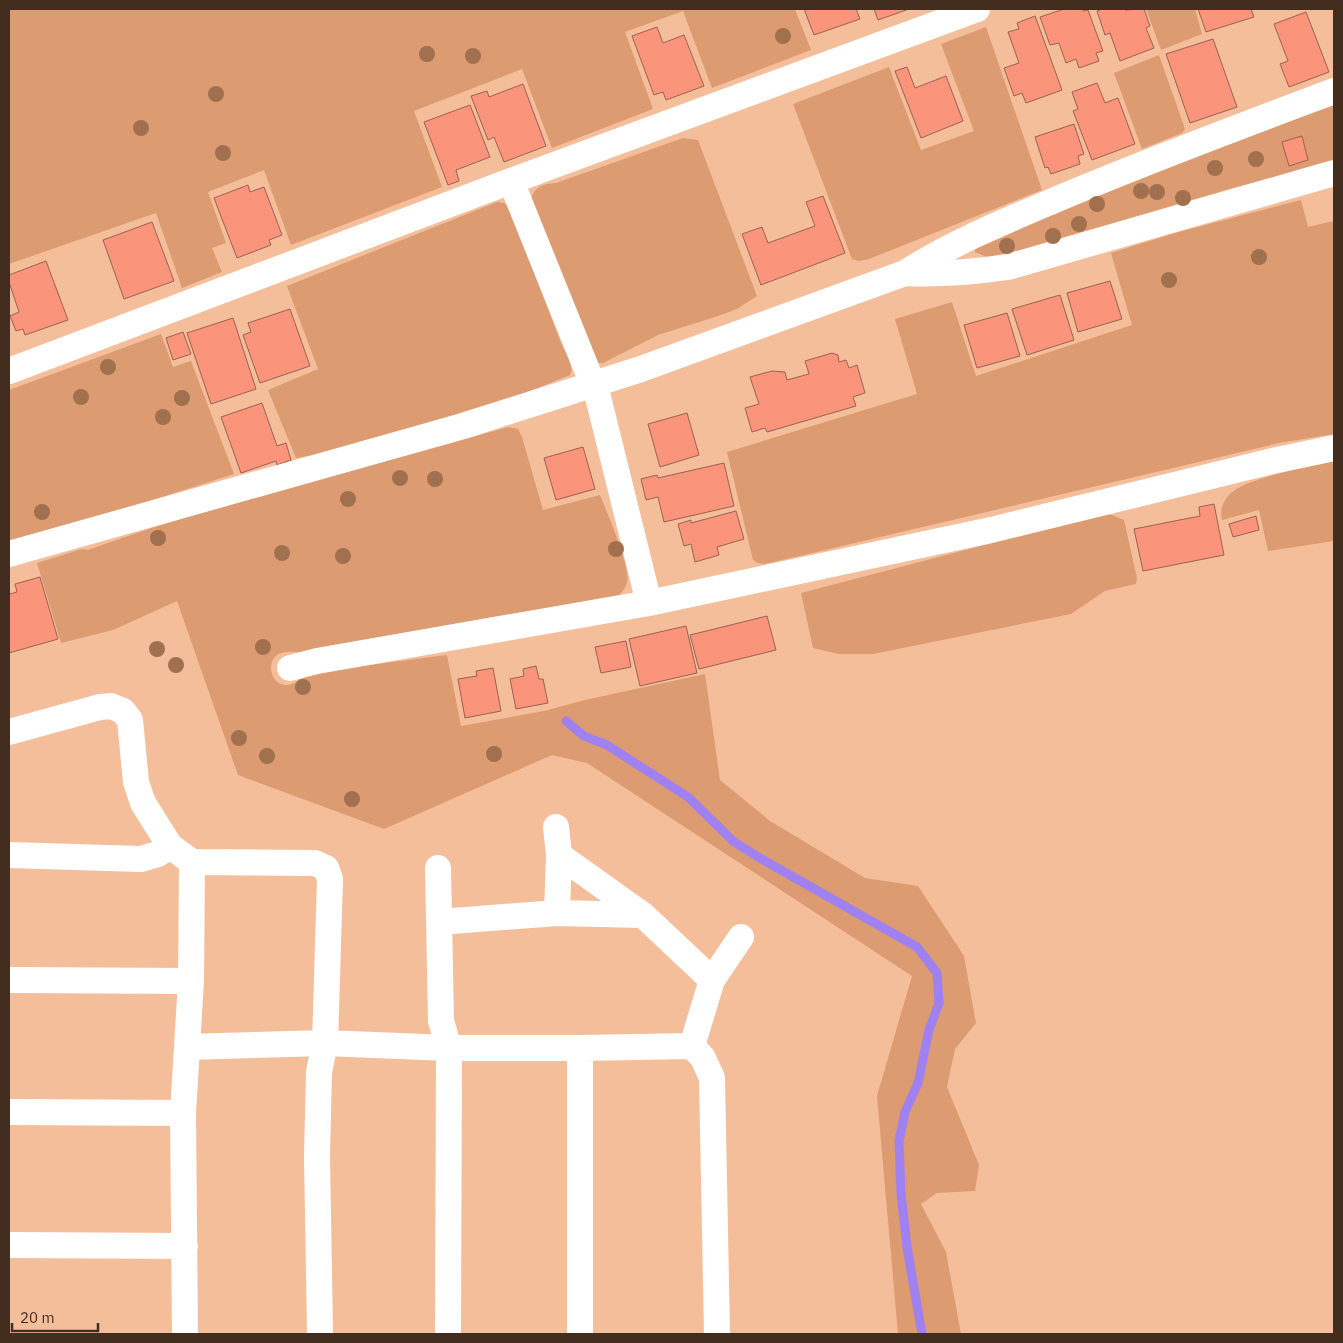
<svg xmlns="http://www.w3.org/2000/svg" width="1343" height="1343" font-family="'IBM Plex Sans',sans-serif">
	<style>
		.green { fill: #dc9b70 }
		.lines { fill: none; stroke-linecap: round; stroke-linejoin: round }
		.stream { stroke: #a081f1; stroke-width: 9 }
		.building { fill: #fa947b; stroke: #9b6153 }
		.minor { stroke: #fff; stroke-width: 26 }
		.tree { fill: #a1704e }
	</style>
	<rect width="100%" height="100%" fill="#f5be9a"/>
	<path class="green" d="M9,9H795L811,50L712,88L683,11L625,32L653,109L552,148L522,69L414,111L442,187L291,245L264,170L208,192L226,243L212,248L222,272L182,288L156,213L9,264Z
		M1146,9H1195L1202,34L1161,50Z
		M986,27L1042,190L869,259L859,261L852,259L793,104L889,67L921,150L974,131L941,44Z
		M1159,55L1185,129L1182,133L1142,149L1114,73Z
		M1334,105V163L1236,187L1023,250L987,257L975,252V249L1116,187Z
		M683,138L698,140L757,296L737,309L718,316L658,335L603,363H598L531,199C535,186 543,184 556,183Z
		M1301,200L1308,227L1333,221L1334,226V434L1279,443L804,555L764,564L758,563L753,560L727,452L917,394L895,319L952,302L976,376L1132,325L1111,253L1175,233Z
		M497,202L504,203L509,207L561,343C565,353 575,365 570,375L523,394L403,430L325,453L296,458L268,390L318,369L287,286Z
		M161,334L173,367L191,361L234,474L115,512L11,542L9,535V390Z
		M508,427L518,429L522,437L543,510L600,495C607,513 631,567 627,583C625,589 622,592 618,596L310,653C300,653 281,648 274,658C267,668 273,684 285,685C295,686 303,676 313,673C329,669 346,668 362,666C390,662 418,659 447,655L461,726L544,711L585,700L705,674L720,780L770,821L865,878L918,886L964,956L976,1023L955,1049L947,1087L979,1165L975,1191L937,1193L921,1204L946,1252L961,1334H898L877,1096L912,976L587,763L552,755L384,829L238,775L177,601L113,630L61,643L37,563L82,549L88,550C225,500 368,468 508,427Z
		M1334,461V541L1268,551L1259,510L1222,520C1220,510 1222,503 1229,495C1244,478 1310,467 1334,461Z
		M1109,514L1124,520L1137,578L1136,584L1105,591L1071,614L873,654H839L813,648L801,593L1030,533Z"/>
	<g class="lines">
		<path class="stream" d="M566,721L584,736L607,745L688,797L733,841L758,857L917,947L937,973L939,1003L929,1030L918,1083L905,1112L899,1141L901,1194L907,1247L922,1334"/>
	</g>
	<path class="building" d="M804,9H856L860,19L814,35Z
		M874,9H909L878,20Z
		M1064,9H1083V11L1088,10L1103,51L1096,53L1099,61L1079,68L1076,59L1066,63L1059,43L1050,45L1040,17Z
		M1102,9H1124L1125,10L1144,9L1150,26L1146,28L1154,48L1120,61L1110,33L1105,35L1097,11Z
		M1198,9H1251L1254,17L1206,32Z
		M1306,12L1329,72L1289,87L1280,64L1288,61L1274,24Z
		M1035,16L1062,90L1026,103L1022,93L1014,96L1004,68L1019,63L1008,32L1019,29L1017,23Z
		M657,27L663,43L684,35L704,86L666,100L663,92L654,95L632,36Z
		M1213,39L1237,107L1190,123L1166,54Z
		M907,67L915,88L946,76L963,121L921,138L895,71Z
		M1097,83L1105,103L1118,98L1135,144L1092,160L1073,111L1078,109L1072,92Z
		M523,84L546,146L504,162L494,137L488,140L471,96L487,91L489,97Z
		M470,105L490,157L456,170L459,181L448,185L424,122Z
		M1074,124L1084,154L1078,156L1080,164L1051,174L1048,167L1045,168L1035,137Z
		M1302,136L1308,160L1289,166L1282,142Z
		M248,185L250,192L264,187L282,235L269,240L271,245L237,258L214,198Z
		M823,196L845,253L761,285L742,234L762,227L768,243L815,226L806,202Z
		M152,222L174,281L124,299L103,240Z
		M46,261L68,320L25,335L23,329L16,331L10,316L19,312L9,282V275Z
		M1110,281L1122,319L1078,332L1067,293Z
		M1060,295L1074,340L1027,355L1012,309Z
		M290,309L310,366L260,383L243,335L251,332L248,323Z
		M1007,313L1020,356L977,368L964,325Z
		M233,318L256,389L211,404L187,333Z
		M183,332L191,354L173,360L166,338Z
		M832,353L838,355L839,362L846,360L849,368L857,365L865,393L853,397L856,406L767,432L765,428L752,432L745,408L759,404L750,377L772,371L785,372L787,380L809,374L805,361Z
		M262,403L277,446L286,443L291,460L277,465L276,461L241,473L221,417Z
		M687,413L699,455L660,467L648,424Z
		M583,447L595,489L556,500L544,458Z
		M724,463L734,506L664,522L658,497L646,500L641,479L657,475L658,478Z
		M1214,504L1224,555L1143,571L1134,529L1200,516L1199,507Z
		M736,511L744,539L717,547L719,555L695,562L691,544L684,546L678,524L691,520V523Z
		M1256,516L1259,530L1233,537L1229,524Z
		M40,577L58,639L9,653V590L10,594L17,592L15,584Z
		M767,616L776,650L699,669L690,635Z
		M686,626L697,673L640,686L629,639Z
		M626,641L631,667L601,673L595,647Z
		M536,666L539,679H543L548,703L516,709L510,679L524,676L523,669Z
		M493,668L501,711L465,718L458,679L477,676L476,671Z"/>
	<g class="lines">
		<path class="minor" d="M511,181L598,397L649,603
			M905,273C952,243 1003,222 1055,200C1147,161 1241,126 1334,91
			M9,371L511,181L977,9
			M9,554L463,426L641,369L905,273C940,275 973,272 1008,267L1334,173
			M290,668L317,661L649,603L991,530L1272,461L1334,448
			M9,732L100,707L111,706L123,711L130,720L136,782L143,803L170,846L192,862L315,863L326,868L330,879L325,1043L319,1072L317,1156L320,1334
			M556,827L559,855L557,913
			M9,855L141,859L158,854L170,846
			M559,855L643,915L712,980
			M438,868L441,1021L449,1048L448,1334
			M439,922L557,913L643,915
			M9,980L191,981
			M692,1046L712,980L741,937
			M187,1047L325,1043L449,1048H580L692,1046L703,1058L712,1078L717,1334
			M9,1112L183,1113
			M9,1245L185,1246
			M185,1334L183,1113L191,981L192,862
			M580,1334V1048"/>
	</g>
	<g class="tree">
		<circle cx="783" cy="36" r="8"/>
		<circle cx="427" cy="54" r="8"/>
		<circle cx="473" cy="56" r="8"/>
		<circle cx="216" cy="94" r="8"/>
		<circle cx="141" cy="128" r="8"/>
		<circle cx="223" cy="153" r="8"/>
		<circle cx="1256" cy="159" r="8"/>
		<circle cx="1215" cy="168" r="8"/>
		<circle cx="1141" cy="191" r="8"/>
		<circle cx="1157" cy="192" r="8"/>
		<circle cx="1183" cy="198" r="8"/>
		<circle cx="1097" cy="204" r="8"/>
		<circle cx="1079" cy="224" r="8"/>
		<circle cx="1053" cy="236" r="8"/>
		<circle cx="1007" cy="246" r="8"/>
		<circle cx="1259" cy="257" r="8"/>
		<circle cx="1169" cy="280" r="8"/>
		<circle cx="108" cy="367" r="8"/>
		<circle cx="81" cy="397" r="8"/>
		<circle cx="182" cy="398" r="8"/>
		<circle cx="163" cy="417" r="8"/>
		<circle cx="400" cy="478" r="8"/>
		<circle cx="435" cy="479" r="8"/>
		<circle cx="348" cy="499" r="8"/>
		<circle cx="42" cy="512" r="8"/>
		<circle cx="158" cy="538" r="8"/>
		<circle cx="616" cy="549" r="8"/>
		<circle cx="282" cy="553" r="8"/>
		<circle cx="343" cy="556" r="8"/>
		<circle cx="263" cy="647" r="8"/>
		<circle cx="157" cy="649" r="8"/>
		<circle cx="176" cy="665" r="8"/>
		<circle cx="303" cy="687" r="8"/>
		<circle cx="239" cy="738" r="8"/>
		<circle cx="494" cy="754" r="8"/>
		<circle cx="267" cy="756" r="8"/>
		<circle cx="352" cy="799" r="8"/>
	</g>
	<rect width="1343" height="1343" fill="none" stroke="#432d1f" stroke-width="20"/>
	<path d="M12 1323v8h86v-8" fill="none" stroke="#432d1f" stroke-width="2.5"/>
	<text x="20" y="1323" font-size="15" fill="#432d1f" stroke="#f5be9a" stroke-width="4" paint-order="stroke">20 m</text>
</svg>
